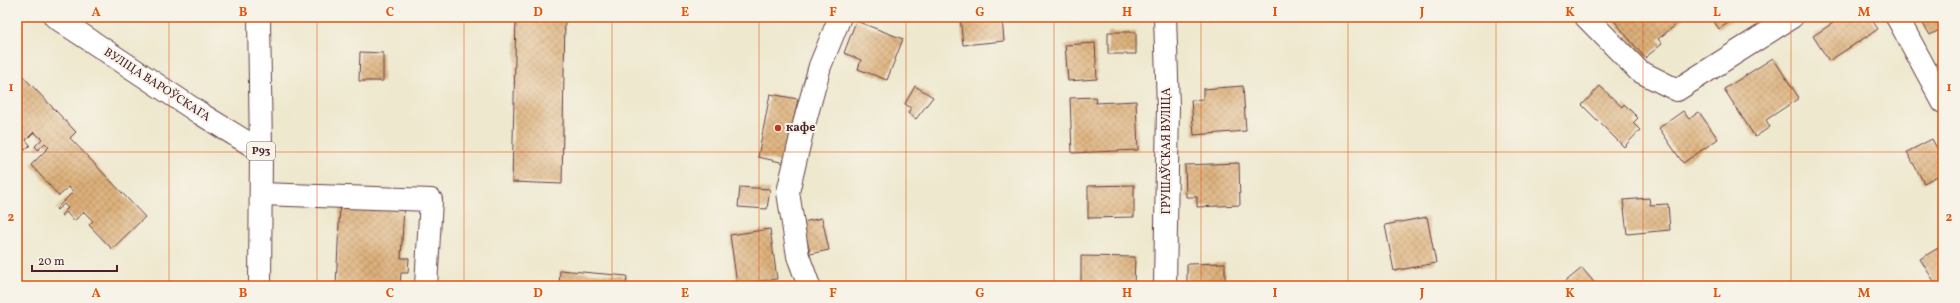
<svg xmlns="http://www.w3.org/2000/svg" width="1960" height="303" font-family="Vollkorn,serif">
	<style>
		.building { fill: url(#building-cross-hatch) }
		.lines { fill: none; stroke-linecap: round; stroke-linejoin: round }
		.minor-casing { stroke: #633d43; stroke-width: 24 }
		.major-casing { stroke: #633d43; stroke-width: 24 }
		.minor { stroke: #fff; stroke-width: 22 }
		.major { stroke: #fff; stroke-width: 22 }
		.grid { fill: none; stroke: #e0560e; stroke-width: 1; stroke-opacity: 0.55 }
		.poi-dot { fill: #c8321e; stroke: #f7f3e8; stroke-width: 1.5 }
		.labels { text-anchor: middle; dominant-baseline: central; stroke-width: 4; stroke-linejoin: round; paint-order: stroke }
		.shield { fill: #f7f3e8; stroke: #7e5f64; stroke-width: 1 }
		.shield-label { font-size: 11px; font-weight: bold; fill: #4a1f2b }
		.street-label { font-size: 12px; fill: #4a1f2b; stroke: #f7f3e8 }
		.poi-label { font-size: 12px; font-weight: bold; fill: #4a1f2b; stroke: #f7f3e8; text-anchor: start }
		.neatline { fill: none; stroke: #e0560e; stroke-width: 1.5 }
		.grid-label { font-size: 13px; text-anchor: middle; font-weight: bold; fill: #e0560e }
	</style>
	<defs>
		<pattern id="building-cross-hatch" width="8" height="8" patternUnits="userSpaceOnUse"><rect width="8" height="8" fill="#ddb07a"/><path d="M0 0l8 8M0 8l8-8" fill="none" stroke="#b58f64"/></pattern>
	</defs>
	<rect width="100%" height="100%" fill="#f7f3e8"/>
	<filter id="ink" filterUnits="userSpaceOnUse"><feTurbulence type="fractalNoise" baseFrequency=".025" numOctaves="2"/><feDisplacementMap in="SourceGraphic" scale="8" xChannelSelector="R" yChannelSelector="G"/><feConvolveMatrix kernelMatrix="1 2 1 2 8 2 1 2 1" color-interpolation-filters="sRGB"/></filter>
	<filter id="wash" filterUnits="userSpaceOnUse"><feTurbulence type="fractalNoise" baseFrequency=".012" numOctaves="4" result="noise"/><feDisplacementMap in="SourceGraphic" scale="16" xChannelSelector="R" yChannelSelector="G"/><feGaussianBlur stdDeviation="0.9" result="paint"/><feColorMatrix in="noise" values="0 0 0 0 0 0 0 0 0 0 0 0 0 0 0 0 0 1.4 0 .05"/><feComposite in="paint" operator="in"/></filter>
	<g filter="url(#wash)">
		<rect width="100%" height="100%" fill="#eee8ce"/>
		<g id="blocks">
			<path class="building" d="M516,17H565L562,184L512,182Z
				M960,17H1002L1004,41L963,45Z
				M1611,17H1686L1658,39L1662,44L1645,58Z
				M1711,17H1737L1719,29Z
				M1842,17H1870L1878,29L1829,61L1813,36Z
				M1930,17H1934L1941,29L1930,35L1922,22Z
				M856,21L903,39L887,80L858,69L861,60L844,53Z
				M1108,32H1136V54H1108Z
				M1095,43L1097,79L1068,81L1065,45Z
				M360,52L383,53V81H359Z
				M1773,58L1799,98L1766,120L1770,127L1755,137L1724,89Z
				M17,70L76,132L70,138L145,217L112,249L89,225L93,221L84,212L74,221L66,212L63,216L61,215L68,208L64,204L57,210L56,209L73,192L69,187L59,196L31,165L49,147L45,143L38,150L35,146L42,139L34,132L26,140L30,145L25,150L17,142Z
				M915,86L933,97L916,119L908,113L911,108L905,104Z
				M1243,86L1246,131L1194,135L1191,100L1203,99V89Z
				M1600,86L1622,107L1624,104L1638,118L1633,123L1640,130L1624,147L1582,105Z
				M770,94L798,99L785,163L758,157Z
				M1095,97L1096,103L1136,101L1138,150L1072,153L1070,98Z
				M1683,111L1689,119L1699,112L1718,139L1683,163L1659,128Z
				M1932,139L1943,159V173L1924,183L1907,152Z
				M1239,163L1240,205L1197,207V197H1186L1185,165Z
				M1134,185V217L1088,218V186Z
				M740,187L770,189L767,209L738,207Z
				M1649,198L1650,205L1668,204L1670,230L1627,234L1623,200Z
				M340,203L404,206L401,258H409L408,273H401L400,286H336Z
				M1427,217L1436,263L1394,271L1385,225Z
				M822,218L829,250L810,254L803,222Z
				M770,229L777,279L737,284L730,235Z
				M1943,245V286H1937L1920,259Z
				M1081,256L1135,257L1134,286H1081Z
				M1225,263V286H1187V264Z
				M1582,268L1597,286H1560Z
				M560,270L627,276L626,286H559Z
				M122,283L161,285V286H122Z"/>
		</g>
	</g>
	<g filter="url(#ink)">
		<use href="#blocks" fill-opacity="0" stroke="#633d43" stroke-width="1"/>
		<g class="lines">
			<defs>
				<path id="minor" d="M55,17L201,114L261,151
					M1586,17L1639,71L1677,90L1792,17
					M1897,17L1943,102
					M261,194L431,200L426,286
					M809,286L798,256L788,192L803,128L820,66L840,17
					M1165,286L1168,107L1165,17"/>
				<path id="major" d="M259,17L261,151L260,286"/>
			</defs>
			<use href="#minor" class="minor-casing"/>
			<use href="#major" class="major-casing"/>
			<use href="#minor" class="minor"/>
			<use href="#major" class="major"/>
		</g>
	</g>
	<path class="grid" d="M169,17V286M317,17V286M464,17V286M612,17V286M759,17V286M906,17V286M1054,17V286M1201,17V286M1348,17V286M1496,17V286M1643,17V286M1791,17V286M17,152H1943"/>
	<circle class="poi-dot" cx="778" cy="128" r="4"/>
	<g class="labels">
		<rect class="shield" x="247" y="142" width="28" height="18" rx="3"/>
		<g class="shield-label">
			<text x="261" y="151">Р93</text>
		</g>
		<g class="street-label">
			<text transform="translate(157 85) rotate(33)">ВУЛІЦА ВАРОЎСКАГА</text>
			<text transform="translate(1167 151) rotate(-90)">ГРУШАЎСКАЯ ВУЛІЦА</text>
		</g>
		<g class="poi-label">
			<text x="786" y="128">кафе</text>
		</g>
	</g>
	<rect width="1960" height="303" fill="none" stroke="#f7f3e8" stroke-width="44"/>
	<path d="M32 265v6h85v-6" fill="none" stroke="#4a1f2b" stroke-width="2"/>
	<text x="38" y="265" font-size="12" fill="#4a1f2b" stroke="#f7f3e8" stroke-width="3" paint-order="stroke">20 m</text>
	<rect x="22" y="22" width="1916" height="259" class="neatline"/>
	<g class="grid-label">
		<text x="96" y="16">A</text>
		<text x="243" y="16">B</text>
		<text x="390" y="16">C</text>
		<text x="538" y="16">D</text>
		<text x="685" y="16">E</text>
		<text x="833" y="16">F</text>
		<text x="980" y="16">G</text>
		<text x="1127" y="16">H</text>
		<text x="1275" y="16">I</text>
		<text x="1422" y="16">J</text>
		<text x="1570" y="16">K</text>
		<text x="1717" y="16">L</text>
		<text x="1864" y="16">M</text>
		<text x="11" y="91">1</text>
		<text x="1949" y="91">1</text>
		<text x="11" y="221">2</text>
		<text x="1949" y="221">2</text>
		<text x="96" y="297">A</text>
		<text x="243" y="297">B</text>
		<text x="390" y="297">C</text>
		<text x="538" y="297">D</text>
		<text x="685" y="297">E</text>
		<text x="833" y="297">F</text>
		<text x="980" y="297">G</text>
		<text x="1127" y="297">H</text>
		<text x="1275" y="297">I</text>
		<text x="1422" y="297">J</text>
		<text x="1570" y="297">K</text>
		<text x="1717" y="297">L</text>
		<text x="1864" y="297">M</text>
	</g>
</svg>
